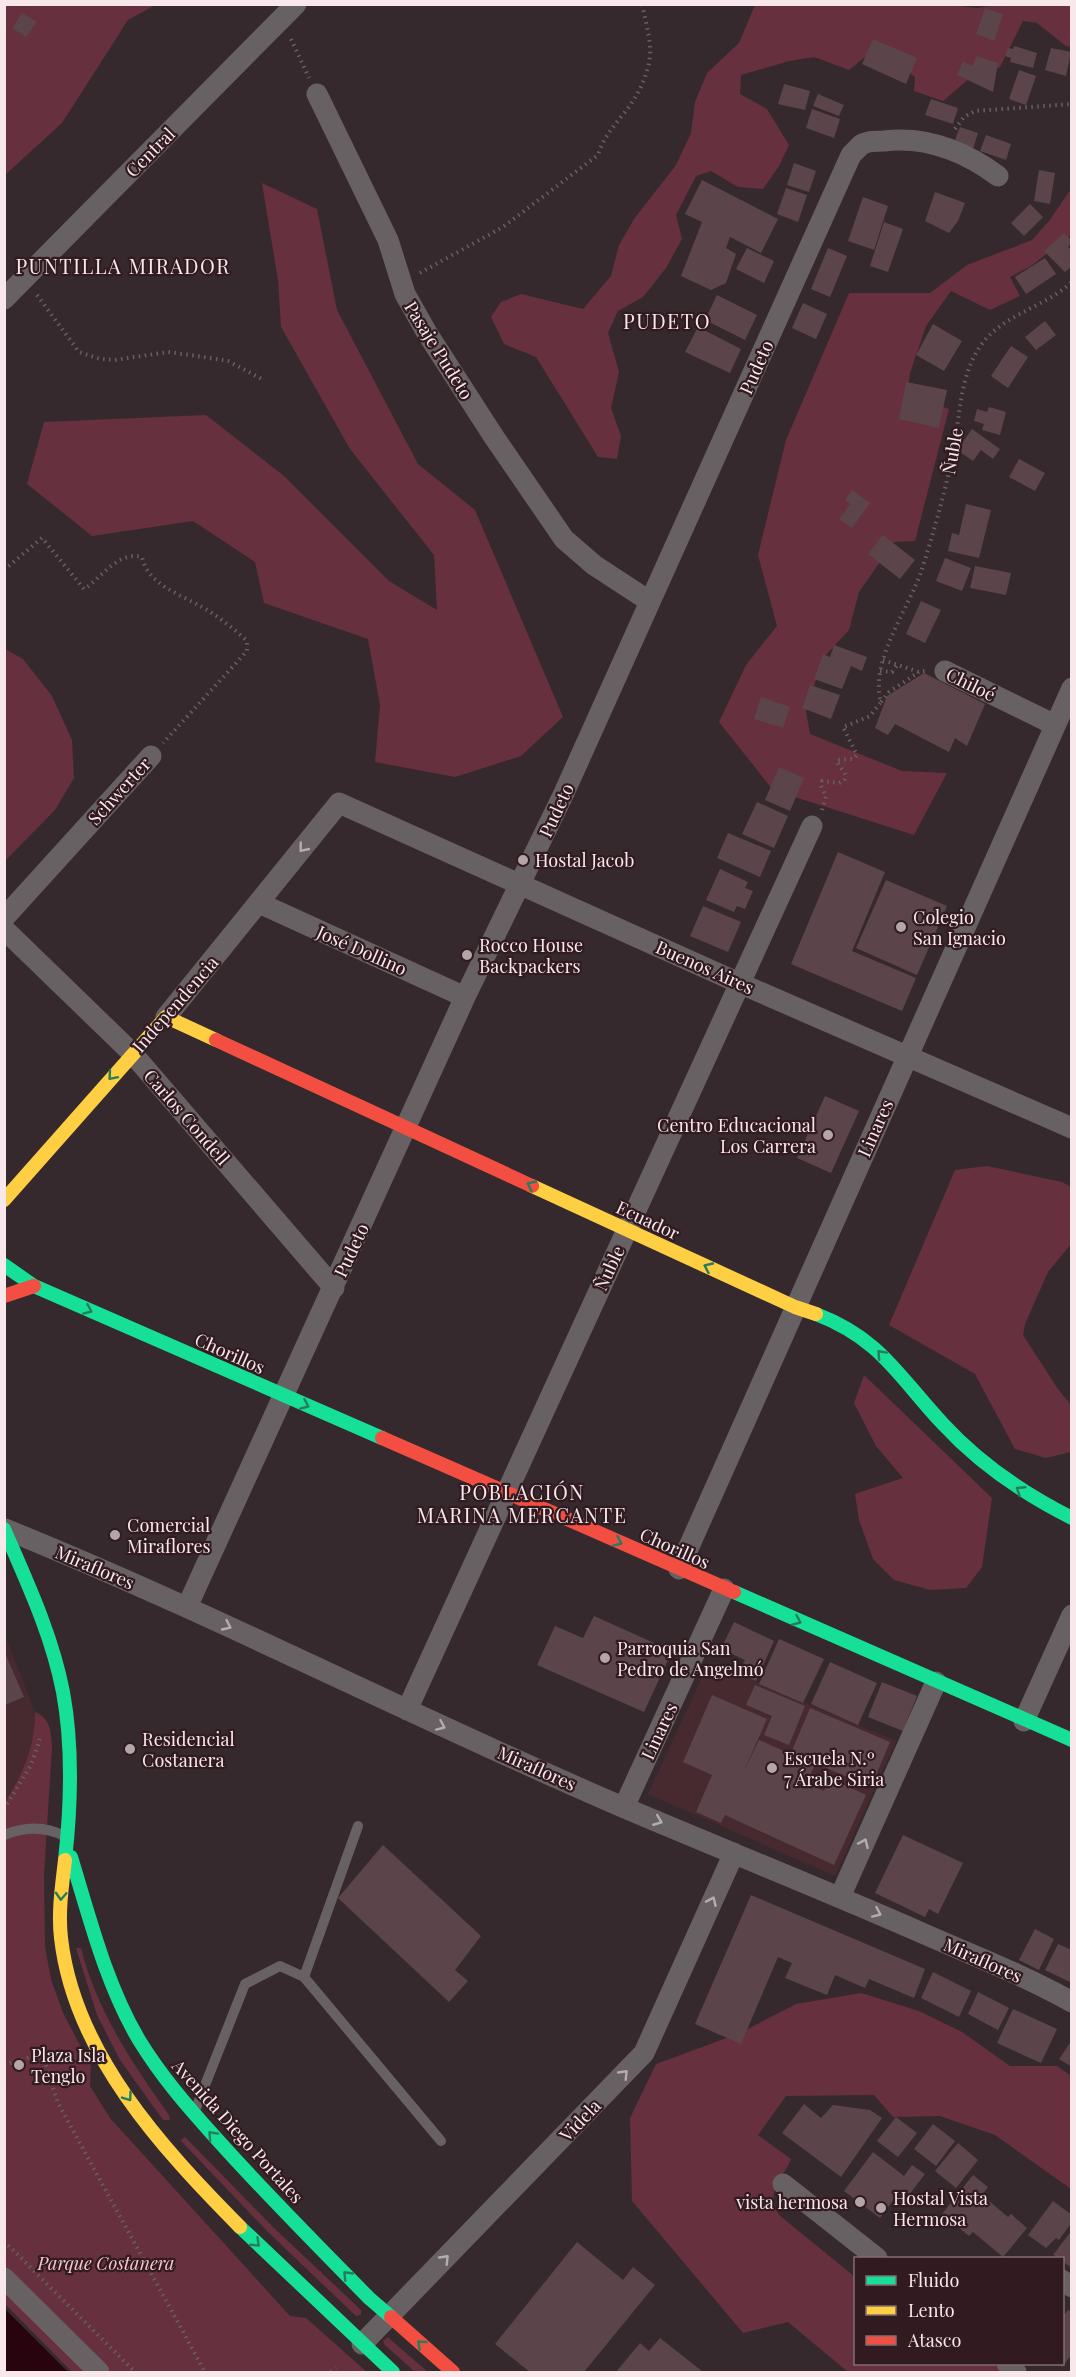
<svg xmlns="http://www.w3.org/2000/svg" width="1076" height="2377" font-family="'Playfair Display',serif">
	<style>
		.built { fill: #462a30 }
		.green { fill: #66303e }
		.water { fill: #28040f }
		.building { fill: #5c444b }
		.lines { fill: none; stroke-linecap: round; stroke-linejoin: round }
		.path { stroke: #676061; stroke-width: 4; stroke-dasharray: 1.5 4.5; stroke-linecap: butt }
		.lane { stroke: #686163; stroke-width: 10 }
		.street { stroke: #686163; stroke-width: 21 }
		.fast { stroke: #16e098; stroke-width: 14 }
		.slow { stroke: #ffcf43; stroke-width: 14 }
		.jam { stroke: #f24e42; stroke-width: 14 }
		.oneway { stroke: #b7abae }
		.oneway2 { stroke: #247e5c }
		.poi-dot { fill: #b4a5a8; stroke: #311b20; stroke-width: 2 }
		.labels { text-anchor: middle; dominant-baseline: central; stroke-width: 4.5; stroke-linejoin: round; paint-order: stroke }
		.street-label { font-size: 18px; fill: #f8e8eb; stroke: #311b20 }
		.poi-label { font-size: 18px; fill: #f8e8eb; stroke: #311b20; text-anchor: start }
		.park-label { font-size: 18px; font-style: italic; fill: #f8c4cf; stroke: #311b20 }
		.neighbourhood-label { font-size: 20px; letter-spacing: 1.5px; fill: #f8e8eb; stroke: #311b20 }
	</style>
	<rect width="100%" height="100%" fill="#36292d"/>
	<path class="built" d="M4,1633L35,1712V1733L31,1751L19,1780L5,1803Z
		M709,1662L896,1741L835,1876L648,1794Z"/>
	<path class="green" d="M944,4L977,8L1000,4L1071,5V47L1066,46L1037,23L1023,21L1000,67L986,75L970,78L943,101L914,91L915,77L908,72L865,57L849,70L814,57L789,61L741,75L740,94L767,109L789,145L779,166L763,189L738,187L711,171L696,176L676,215L682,239L666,268L643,297L618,311L608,333L619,372L611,408L621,436L617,459L598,457L536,357L504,344L491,317L501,302L521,294L583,309L611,276L619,245L634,219L676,165L691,133L695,102L707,73L739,43L755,5Z
		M5,5H155L128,20L62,123L5,175Z
		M262,183L317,209L337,310L418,464L475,510L563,717L521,756L455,777L375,762L380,705L368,639L264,603L255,562L193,521L92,536L27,484L44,422L206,415L284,476L389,581L437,610L434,555L350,449L281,327L278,280Z
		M1071,189V235L1031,266L1010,277L1020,296L990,310L951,291L926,326L910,373L907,395L949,409L915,541L894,542L859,592L849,630L823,658L806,711L810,734L902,771L947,773L914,835L773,790L719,722L746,665L777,626L758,555L786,440L849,293H930L967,265L1032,240L1049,221Z
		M5,649L23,659L52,696L72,740L74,778L55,810L5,861Z
		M987,1166L1062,1182L1071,1187V1244L1048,1272L1025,1324L1023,1335L1058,1389L1071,1405V1452L1046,1458L1015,1449L975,1374L889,1325L955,1170Z
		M864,1375L992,1498L982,1567L966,1588L930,1590L894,1580L873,1559L859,1520L855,1494L903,1478L876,1446L854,1403Z
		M35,1712C51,1719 51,1731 52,1747L44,1875L45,1947L51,1979L63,2013L91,2066L90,2086L110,2118L290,2316L306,2318L367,2372H72L5,2304V1803C23,1773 35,1748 35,1712Z
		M76,1948H81C97,2011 132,2063 169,2115L170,2120H163L120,2060L97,2015Z
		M861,1993L919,2011L962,2032L1010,2066H1057L1071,2076V2189L995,2135L940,2116L893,2117L874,2095L786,2096L758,2135L791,2159C782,2181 765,2190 779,2215L855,2277L856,2364H993L1004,2372H848L788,2322L743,2333L632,2201L630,2118L656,2064L740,2033L796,2004Z
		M185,2137L273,2227L361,2310V2315L356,2316L268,2232L182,2142L181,2140Z
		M388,2337L391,2340L428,2372H415L385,2345L383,2341Z"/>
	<path class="water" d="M5,2309L68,2372H5Z"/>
	<path class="building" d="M985,8L1003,14L994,41L976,34Z
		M22,13L37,22L26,37L12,28Z
		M873,39L917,58L906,84L862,64Z
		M1014,46L1037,53L1033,68L1010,62L1011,58L1005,56L1008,48L1013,49Z
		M1051,48L1071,52L1066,76L1045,70Z
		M977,56L998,63L993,92L957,75L963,61L972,66Z
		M1019,70L1036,76L1026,105L1009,99Z
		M784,84L810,91L805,110L778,104Z
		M818,94L844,105L839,116L813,106Z
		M931,99L958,108L953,124L925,115Z
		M812,109L840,119L834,138L806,128Z
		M960,127L978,133L973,149L954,143Z
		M986,135L1011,144L1006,160L980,151Z
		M794,163L816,171L809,192L787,185Z
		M1039,170L1055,173L1050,204L1034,201Z
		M702,180L778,219L761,253L730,237L726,248L736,254L726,283L711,290L681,276L702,222L685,214Z
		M786,188L807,195L798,222L777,214Z
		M935,192L965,203L958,221L949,233L925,221Z
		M863,197L888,206L874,250L848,241Z
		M1030,204L1043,217L1024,236L1011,223Z
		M884,222L903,229L888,272L870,266Z
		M1064,233L1072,241L1068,247L1072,250V266L1065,272L1044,251Z
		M747,248L774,261L764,283L736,269Z
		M828,248L847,256L830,297L811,289Z
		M1045,258L1056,274L1026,294L1015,277Z
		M717,295L757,315L745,340L705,320Z
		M803,303L827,314L816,339L792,328Z
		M1045,321L1056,335L1036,350L1025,337Z
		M933,324L962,341L944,371L916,355Z
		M698,327L741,349L730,373L685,352Z
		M1011,346L1028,357L1008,388L991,376Z
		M906,382L947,390L939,428L899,419Z
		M989,407L1006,412L1000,435L982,430L984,424L974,421L977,409L987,412Z
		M972,429L1000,449L993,459L981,450L973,461L957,450Z
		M1019,459L1045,473L1035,491L1009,477Z
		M852,490L870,503L852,528L839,519L850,504L845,500Z
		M966,504L991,510L979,558L948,551L952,533L959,535Z
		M883,535L915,560L900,579L868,554Z
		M945,558L971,568L962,591L936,581Z
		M975,566L1011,573L1006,595L970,588Z
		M921,601L941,610L925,643L906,634Z
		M834,645L867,657L862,671L851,666L842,689L814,679L823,654L830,657Z
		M924,673L985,704L967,746L955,738L949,752L895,724L888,735L875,728L887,696Z
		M810,685L840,695L831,719L802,708Z
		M761,697L790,707L783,728L754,719Z
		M779,767L804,778L790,811L765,800Z
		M757,802L788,816L774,848L742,834Z
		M728,833L771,851L760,877L717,858Z
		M838,852L885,872L852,951L916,978L902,1011L791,964Z
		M720,869L748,882L745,888L753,891L745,909L737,906L734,912L706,900Z
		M886,880L947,906L917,975L856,948Z
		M703,906L741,922L728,952L690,936Z
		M825,1096L859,1111L831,1173L797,1158Z
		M594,1616L672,1651L644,1712L537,1665L555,1626L583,1638Z
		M734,1622L774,1641L756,1681L738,1674L745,1660L721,1649Z
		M779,1639L824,1659L803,1703L759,1684Z
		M5,1653L24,1697L5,1705Z
		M830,1662L877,1683L858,1725L811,1704Z
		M882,1682L917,1696L903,1731L868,1717Z
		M755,1685L805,1706L789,1745L764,1735L772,1716L746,1705Z
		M712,1695L767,1719L743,1773L759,1740L815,1765L806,1783L824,1791L830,1778L866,1795L834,1865L725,1815L721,1823L696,1812L712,1775L683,1762Z
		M810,1708L890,1742L871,1787L791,1753Z
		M903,1835L963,1863L938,1914L929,1909L925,1917L875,1893Z
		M383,1845L481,1936L455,1970L468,1981L449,2002L338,1898Z
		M751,1895L925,1969L914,1998L869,1979L865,1988L835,1975L827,1995L785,1978L792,1963L778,1957L741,2044L695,2024Z
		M1035,1929L1054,1939L1039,1970L1019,1960Z
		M1058,1944L1072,1950V1983L1045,1970Z
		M933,1972L971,1991L959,2017L921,1998Z
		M978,1992L1009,2008L998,2030L968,2014Z
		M1013,2009L1057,2029L1041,2063L997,2043Z
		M1072,2040V2067L1059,2059Z
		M804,2104L821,2118L833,2105L870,2110L882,2118L841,2177L782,2133Z
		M896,2117L917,2133L898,2157L877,2141Z
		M933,2124L955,2141L936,2166L914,2149Z
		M958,2143L978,2160L956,2188L935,2171Z
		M873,2152L904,2176L912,2165L925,2174L906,2199L898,2194L880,2218L844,2191Z
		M973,2175L988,2187L982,2195L1008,2217L1011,2214L1027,2228L1003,2257L973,2232L969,2236L942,2214Z
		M1053,2201L1072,2215V2222L1059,2240L1056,2238L1046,2248L1028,2235Z
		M1072,2230V2268L1062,2261V2258L1053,2255Z
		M577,2242L623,2280L633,2267L655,2285L584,2372H530L495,2344Z
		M1068,2310L1072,2312V2354L1062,2367L1059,2364H1062V2318Z
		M660,2338L703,2372H616L640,2343L649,2351Z"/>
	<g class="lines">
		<path class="path" d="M291,39L309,78
			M955,129L964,117L975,111L1072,104
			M420,273L503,227L598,155C603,138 614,126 625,112C639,95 652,68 650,46C649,33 645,18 642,4
			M37,295L79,352L100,359L115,360L168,352L197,356L228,361L262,379
			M4,570L42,538L84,589C103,577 117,551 142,557C148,585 180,594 202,607C218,616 233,628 247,641V651L163,743
			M883,660L919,672L925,671
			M880,671L892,672L898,664
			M881,702L889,692L919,672
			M822,810L826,797L821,786L822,781L839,783L844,781C849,772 838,768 837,760L853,759L857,755L843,727L870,716L881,702C869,661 910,607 922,569C934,531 945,492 953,454C960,418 959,379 979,348C1000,315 1044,308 1072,282
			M4,1809L31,1765L40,1739
			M4,2065L44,2053L47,2070L58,2103L205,2372
			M4,2241L135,2372
			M331,2372L336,2368"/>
		<path class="lane" d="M4,1835C24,1827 45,1826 64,1836
			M304,1977L358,1826
			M196,2108L245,1984L280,1966L304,1977L441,2141"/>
		<path class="street" d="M317,94L388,240L405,294L427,333L494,437L564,539L594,565L649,601
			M4,299L296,4
			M945,671L1055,725
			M259,903L465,997
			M4,918L151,756
			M4,929L132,1053L334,1288
			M166,1017L339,803L739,983L1072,1128
			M5,1529C215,1614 417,1719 625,1808C724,1850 824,1890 922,1933C972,1955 1024,1975 1072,2002
			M679,1569L1072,688
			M187,1607L465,997L564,793L851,155C854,152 858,148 861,145C867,141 877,141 884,141C927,136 964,151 998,176
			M407,1710L812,826
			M1024,1721L1072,1615
			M624,1807L724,1589
			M840,1897L936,1682
			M783,2184L877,2258
			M4,2278L99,2372
			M1062,2280L1072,2287
			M362,2344L644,2053L734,1853
			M1007,2364L1016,2372"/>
		<path class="fast" d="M4,1265L34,1286L382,1438
			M816,1314C881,1339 898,1376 943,1424C979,1463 1024,1494 1072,1518
			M4,1529C27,1582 52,1635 63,1692C73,1746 71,1806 65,1860
			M734,1592L1072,1740
			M71,1857C90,1919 106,1984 139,2040C161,2076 187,2106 215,2137C264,2192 317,2245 369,2298L391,2317
			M240,2227L393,2372"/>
		<path class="slow" d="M532,1186L795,1307L816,1314
			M4,1200L166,1017L216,1040
			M65,1860C62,1886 58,1912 61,1938C74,2053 162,2148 240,2227"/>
		<path class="jam" d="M216,1040L532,1186
			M4,1296L34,1286
			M382,1438L734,1592
			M391,2317L453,2372"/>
	</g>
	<defs><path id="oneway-chevron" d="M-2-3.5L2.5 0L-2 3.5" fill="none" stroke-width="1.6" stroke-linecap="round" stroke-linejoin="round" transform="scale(1.5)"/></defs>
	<g class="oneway">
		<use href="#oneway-chevron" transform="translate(303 848) rotate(129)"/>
		<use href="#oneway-chevron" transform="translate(227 1626) rotate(25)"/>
		<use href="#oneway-chevron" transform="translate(441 1726) rotate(24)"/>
		<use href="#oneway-chevron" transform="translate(658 1821) rotate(22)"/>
		<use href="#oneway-chevron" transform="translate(864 1843) rotate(-66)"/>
		<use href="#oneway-chevron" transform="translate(712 1901) rotate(-66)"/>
		<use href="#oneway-chevron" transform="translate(877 1913) rotate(24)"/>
		<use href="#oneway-chevron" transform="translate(624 2074) rotate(-46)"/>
		<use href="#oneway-chevron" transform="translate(445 2259) rotate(-46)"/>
	</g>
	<g class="oneway2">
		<use href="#oneway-chevron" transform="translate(112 1076) rotate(131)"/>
		<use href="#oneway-chevron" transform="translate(531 1185) rotate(-155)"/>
		<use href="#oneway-chevron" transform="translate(708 1267) rotate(-155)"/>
		<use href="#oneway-chevron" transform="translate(88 1310) rotate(24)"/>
		<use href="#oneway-chevron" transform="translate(881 1354) rotate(-133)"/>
		<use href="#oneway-chevron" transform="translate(305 1405) rotate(24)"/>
		<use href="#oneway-chevron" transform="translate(1020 1490) rotate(-147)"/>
		<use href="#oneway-chevron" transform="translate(618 1542) rotate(24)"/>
		<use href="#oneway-chevron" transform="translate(797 1621) rotate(24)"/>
		<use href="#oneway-chevron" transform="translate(61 1896) rotate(93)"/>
		<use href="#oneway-chevron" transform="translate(128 2097) rotate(55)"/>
		<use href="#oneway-chevron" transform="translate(212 2135) rotate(-133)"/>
		<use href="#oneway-chevron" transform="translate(256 2243) rotate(44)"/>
		<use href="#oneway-chevron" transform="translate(347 2275) rotate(-134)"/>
		<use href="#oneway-chevron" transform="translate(421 2344) rotate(-138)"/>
	</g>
	<g class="poi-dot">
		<circle cx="523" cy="860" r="6"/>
		<circle cx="901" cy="927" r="6"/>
		<circle cx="467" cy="955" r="6"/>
		<circle cx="828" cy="1135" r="6"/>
		<circle cx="115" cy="1535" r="6"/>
		<circle cx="605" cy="1658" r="6"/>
		<circle cx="130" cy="1749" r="6"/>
		<circle cx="772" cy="1768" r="6"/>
		<circle cx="19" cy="2065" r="6"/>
		<circle cx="860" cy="2202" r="6"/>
		<circle cx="881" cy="2208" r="6"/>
	</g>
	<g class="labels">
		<g class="street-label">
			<text transform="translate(150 152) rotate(-45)">Central</text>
			<text transform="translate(439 350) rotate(58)">Pasaje Pudeto</text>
			<text transform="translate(756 367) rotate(-66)">Pudeto</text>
			<text transform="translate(952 451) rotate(-80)">Ñuble</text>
			<text transform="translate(971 684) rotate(26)">Chiloé</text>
			<text transform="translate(119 791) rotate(-48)">Schwerter</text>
			<text transform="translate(556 810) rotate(-65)">Pudeto</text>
			<text transform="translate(362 950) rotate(24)">José Dollino</text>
			<text transform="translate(705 967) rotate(24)">Buenos Aires</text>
			<text transform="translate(175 1004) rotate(-49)">Independencia</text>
			<text transform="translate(187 1117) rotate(49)">Carlos Condell</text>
			<text transform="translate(875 1128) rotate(-66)">Linares</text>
			<text transform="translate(648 1220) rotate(25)">Ecuador</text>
			<text transform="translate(351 1250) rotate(-65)">Pudeto</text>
			<text transform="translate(609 1268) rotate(-65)">Ñuble</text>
			<text transform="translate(230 1353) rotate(24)">Chorillos</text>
			<text transform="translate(675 1548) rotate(24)">Chorillos</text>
			<text transform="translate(95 1567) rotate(23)">Miraflores</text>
			<text transform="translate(659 1731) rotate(-65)">Linares</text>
			<text transform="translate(537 1768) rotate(24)">Miraflores</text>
			<text transform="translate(983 1960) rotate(24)">Miraflores</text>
			<text transform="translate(580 2120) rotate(-46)">Videla</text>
			<text transform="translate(238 2131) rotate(48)">Avenida Diego Portales</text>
		</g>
		<g class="poi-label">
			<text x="535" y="860">Hostal Jacob</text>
			<text x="913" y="917">Colegio<tspan x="913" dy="21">San Ignacio</tspan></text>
			<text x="479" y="945">Rocco House<tspan x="479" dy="21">Backpackers</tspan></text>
			<text x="816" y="1125" text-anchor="end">Centro Educacional<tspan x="816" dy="21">Los Carrera</tspan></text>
			<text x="127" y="1525">Comercial<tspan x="127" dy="21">Miraflores</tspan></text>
			<text x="617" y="1648">Parroquia San<tspan x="617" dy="21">Pedro de Angelmó</tspan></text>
			<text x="142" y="1739">Residencial<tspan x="142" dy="21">Costanera</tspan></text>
			<text x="784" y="1758">Escuela N.º<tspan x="784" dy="21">7 Árabe Siria</tspan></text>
			<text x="31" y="2055">Plaza Isla<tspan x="31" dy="21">Tenglo</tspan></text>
			<text x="893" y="2198">Hostal Vista<tspan x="893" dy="21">Hermosa</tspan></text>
			<text x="848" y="2202" text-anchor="end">vista hermosa</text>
		</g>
		<g class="park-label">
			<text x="106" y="2263">Parque Costanera</text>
		</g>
		<g class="neighbourhood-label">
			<text x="123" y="265">PUNTILLA MIRADOR</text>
			<text x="667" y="320">PUDETO</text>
			<text x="522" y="1491">POBLACIÓN<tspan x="522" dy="23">MARINA MERCANTE</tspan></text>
		</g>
	</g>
	<rect width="1076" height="2377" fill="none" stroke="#f8e8eb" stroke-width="12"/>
	<rect x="854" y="2257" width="210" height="108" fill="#311b20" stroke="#816d71" stroke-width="1.5"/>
	<rect x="866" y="2276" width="30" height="9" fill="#16e098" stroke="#816d71" stroke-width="1.5"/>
	<text x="908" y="2287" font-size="18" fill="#f8e8eb">Fluido</text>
	<rect x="866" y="2306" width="30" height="9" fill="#ffcf43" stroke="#816d71" stroke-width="1.5"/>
	<text x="908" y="2317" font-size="18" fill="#f8e8eb">Lento</text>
	<rect x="866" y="2336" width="30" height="9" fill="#f24e42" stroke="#816d71" stroke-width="1.5"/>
	<text x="908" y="2347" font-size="18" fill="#f8e8eb">Atasco</text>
</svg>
